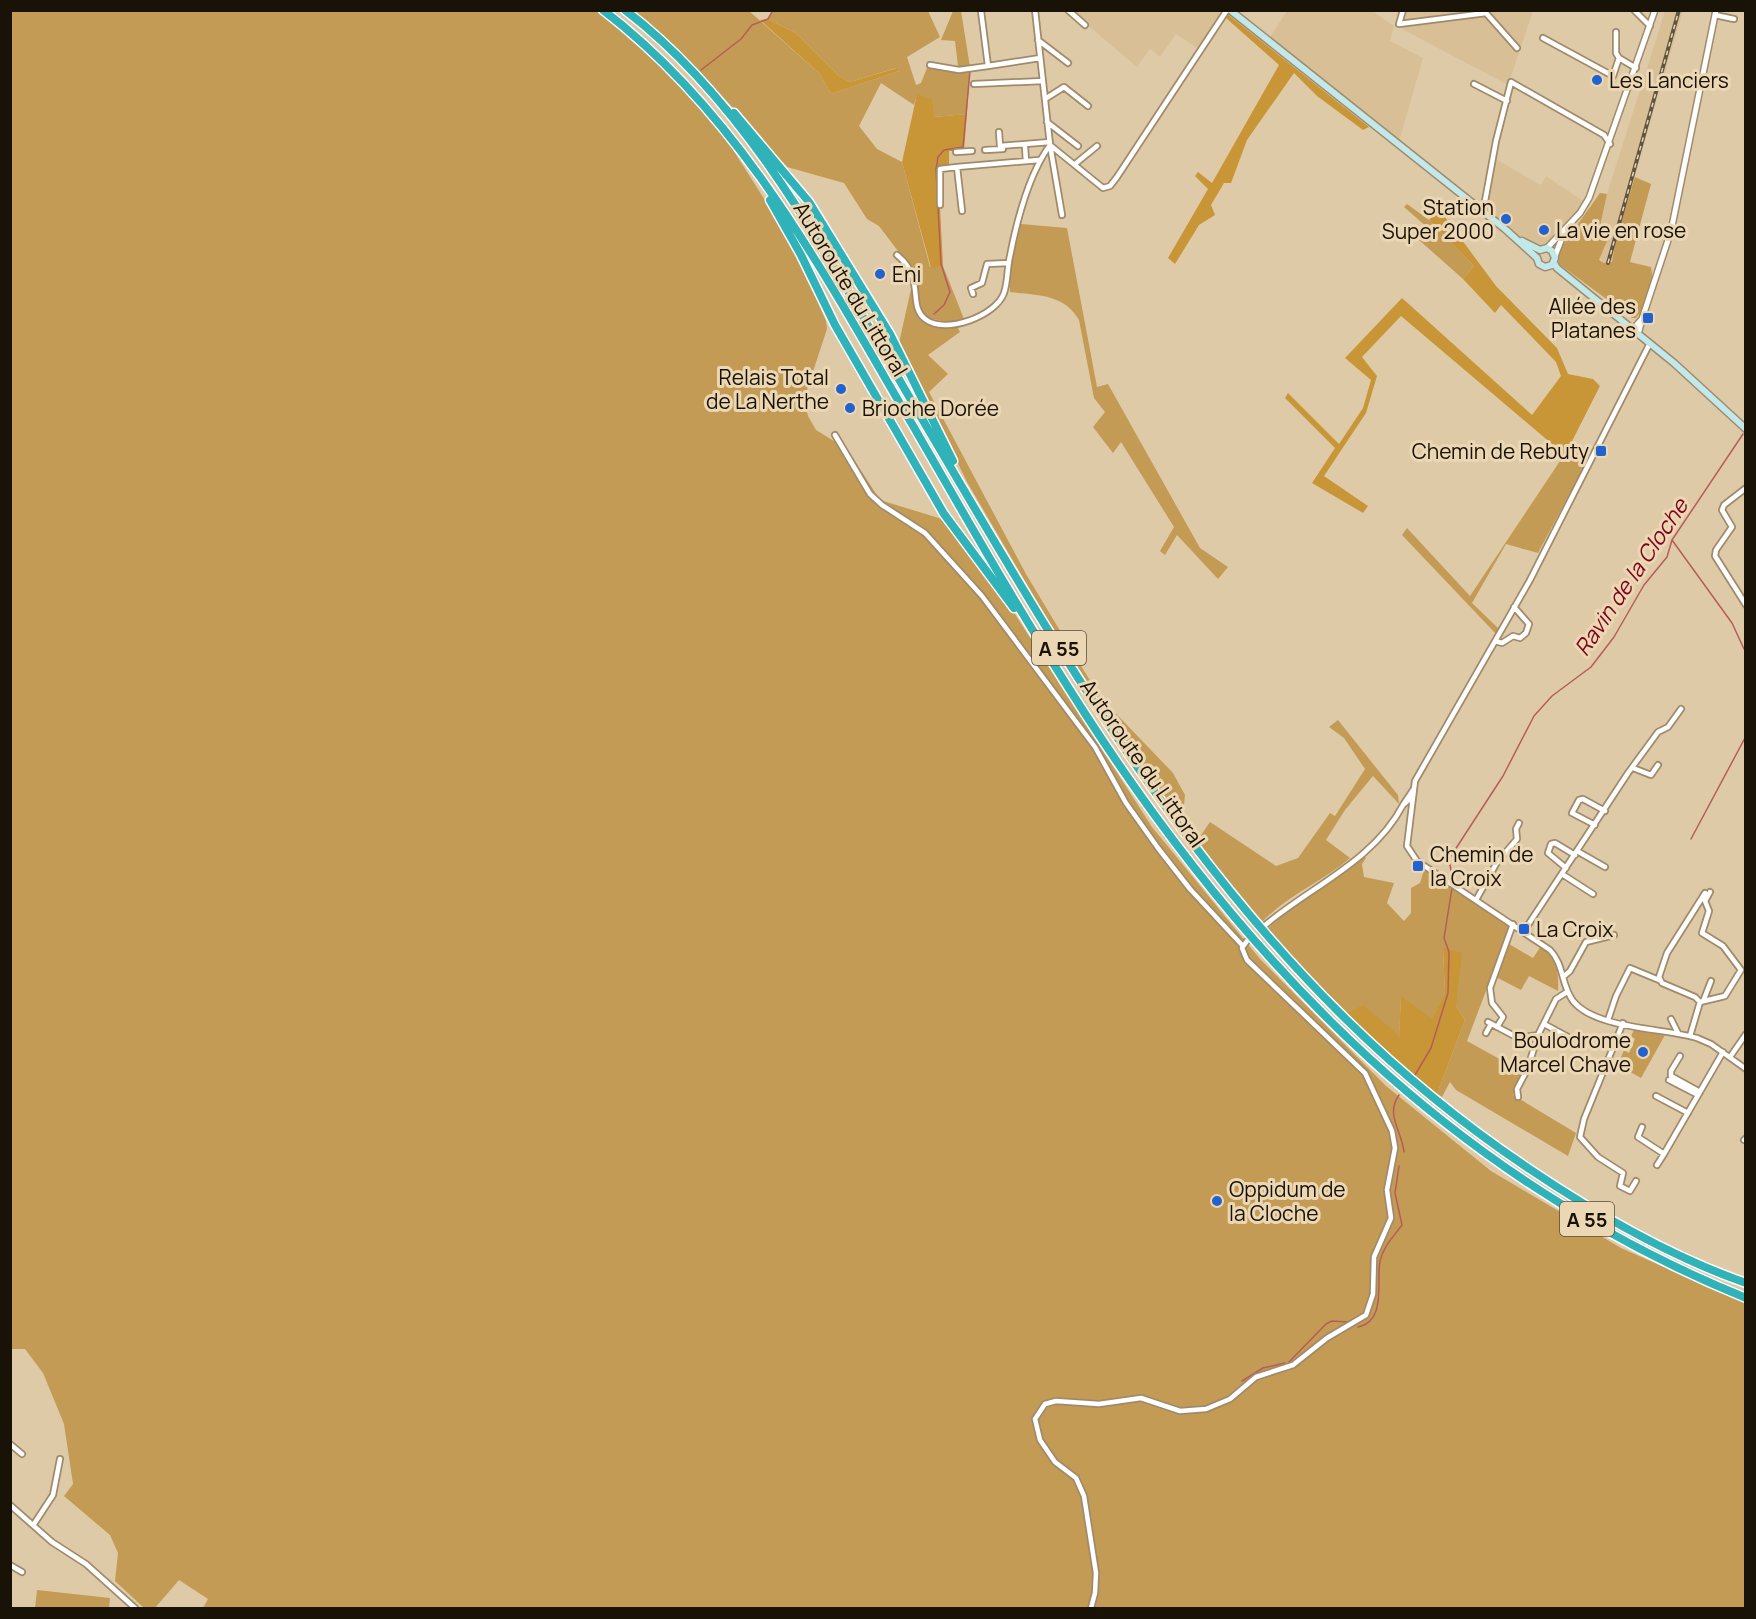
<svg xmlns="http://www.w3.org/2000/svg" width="1756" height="1619" font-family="Manrope,sans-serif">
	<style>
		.built { fill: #d8bf96 }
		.green { fill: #c39b54 }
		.forest { fill: #c89637 }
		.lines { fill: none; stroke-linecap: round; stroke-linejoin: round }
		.stream { stroke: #b75c5a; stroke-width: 1.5 }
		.minor-casing { stroke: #9f8b6b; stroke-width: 8 }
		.tertiary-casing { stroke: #9f8b6b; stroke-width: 8 }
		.secondary-casing { stroke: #9f8b6b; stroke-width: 9 }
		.motorway-casing { stroke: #fff; stroke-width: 11 }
		.minor { stroke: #fff; stroke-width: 4.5 }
		.tertiary { stroke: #fff; stroke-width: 5 }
		.secondary { stroke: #c1e8ea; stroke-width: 6 }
		.motorway { stroke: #30b2b9; stroke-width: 8 }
		.rail-casing { stroke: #615541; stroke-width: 4 }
		.rail { stroke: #ecd7b4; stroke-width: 1.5; stroke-dasharray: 4.5; stroke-linecap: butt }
		.poi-dot { fill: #2262ce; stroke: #ecd7b4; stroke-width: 2 }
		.labels { text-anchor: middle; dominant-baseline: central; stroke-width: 6; stroke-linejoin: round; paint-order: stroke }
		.shield { fill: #ecd7b4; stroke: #584d3a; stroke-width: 1.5 }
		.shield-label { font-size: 20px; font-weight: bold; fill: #191206 }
		.poi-label { font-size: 21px; fill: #191206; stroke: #ecd7b4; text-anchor: start }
		.street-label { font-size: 21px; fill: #191206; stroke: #ecd7b4 }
		.water-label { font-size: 22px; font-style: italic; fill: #7d021c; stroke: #ecd7b4 }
	</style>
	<rect width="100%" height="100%" fill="#dfcaa8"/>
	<path class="built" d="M1071,11H1227L1200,50L1176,34L1160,57L1150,49L1137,67Z
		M1287,11H1372L1394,26L1390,41L1423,58L1398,145L1268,40Z
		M1407,11H1533L1508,85L1402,29Z
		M1665,11H1683L1616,239L1613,261L1604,263L1599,257L1605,247L1600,226L1607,194Z
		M1494,158L1541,185L1546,176L1586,203L1547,248L1526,244L1484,213Z"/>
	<path class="green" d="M10,11H597L677,80L723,134L794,246L826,321L827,329L804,399L808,416L816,430L847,449L880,500L942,519L995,583L1152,827L1260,959L1386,1086L1491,1171L1621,1248L1745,1303V1608H203L208,1599L179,1580L155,1608H144L115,1581L118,1553L110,1535L64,1496L73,1484L64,1424L43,1373L25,1349H11Z
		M633,11H749L820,74L831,94L899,71L896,68L850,82L839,76L796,33L767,19L772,11H928L940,37L907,57L916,85L921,83L929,63L958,66L955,41L941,40L953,11H961L970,67L967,114L934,117L917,95L914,105L881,83L859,126L877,149L902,162L930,267L943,266L964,319L947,322L925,317L920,310L917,276L879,226L867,219L844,183L787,167L702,74Z
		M1635,177L1651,184L1630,262L1651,267C1655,282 1646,307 1636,318H1632L1559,264L1558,252L1600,193L1607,194L1600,226L1607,241L1599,260L1604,263L1612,262L1616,239Z
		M1407,204L1429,220L1474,266L1463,279L1419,240L1428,228L1404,207Z
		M1021,224L1067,228L1097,387L1108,384L1200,548L1228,567L1218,579L1177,535L1165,555L1160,551L1174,527L1121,442L1113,453L1093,427L1105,412L1094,398L1079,320C1065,294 1036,295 1010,292C1009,269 1013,245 1021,224Z
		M913,280C916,314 919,326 957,326L960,332L928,355L948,374L929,392L1026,574L1083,669L1101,698L1173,773L1185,795L1183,815L1199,838L1210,822L1276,866L1298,858L1330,813L1335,816L1365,769L1344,738L1329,727L1338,720L1398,795L1399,804L1373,776L1345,810L1326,840L1350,858C1322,882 1286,896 1261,923L1178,819L1138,763L1050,624L967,482L899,343Z
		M1570,446L1587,461L1538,553L1506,544L1472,603L1499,629L1496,634L1402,535L1407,528L1470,596Z
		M1364,856L1366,858L1362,864L1364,877L1394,883L1387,903L1404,921L1411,913V888L1420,883L1424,870L1510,925L1504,941L1533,958L1541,946C1557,960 1559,971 1558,991L1529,976L1521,990L1492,975L1467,1041L1523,1072L1513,1095L1576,1133L1568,1156L1456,1090L1450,1082L1442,1097L1437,1094L1465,1020L1456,1006L1443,948L1445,993L1432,1020L1401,997L1399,1039L1346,1014L1267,929C1297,901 1333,884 1364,856Z
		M1635,1028L1665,1035L1641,1078L1618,1065L1624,1050L1629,1053L1635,1039L1631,1036Z
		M37,1590L110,1598L109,1608H35Z"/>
	<path class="forest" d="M1226,13L1369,127L1363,130L1317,96L1294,73L1247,140L1231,183H1224L1211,205L1215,215L1199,225L1175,264L1168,258L1208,189L1195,176L1198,172L1212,183L1279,65L1226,18Z
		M767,19L796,33L839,76L850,82L897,68L899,71L831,94L820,74L760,20Z
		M917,94L932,99L934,117L967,114L964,151H949V165L938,166L943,266L931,268L902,162Z
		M1439,209L1496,286L1557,348L1568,374L1593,379L1600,386L1565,455L1401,316L1362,357L1377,376L1366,413L1324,476L1368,506L1363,513L1312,483L1335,448L1285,398L1288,393L1339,444L1363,408L1371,380L1345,358L1402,298L1532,415L1561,376L1556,362L1501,305L1495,313L1463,279L1474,266L1429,220Z
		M1443,948L1462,953L1456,1006L1465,1020L1437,1094L1387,1053L1346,1014L1363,1005L1393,1030L1399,1038L1401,996L1432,1019L1445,993Z"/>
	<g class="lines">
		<path class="stream" d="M701,70L741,39L752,25L768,19L773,10
			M934,314L944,305L950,292L941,264L936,169L938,157L944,150L963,147L970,71
			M1672,540L1732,623L1744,649
			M1691,839L1746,736
			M1453,882L1449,859L1503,776L1534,716L1552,696L1591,667L1614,637L1644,585L1667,557L1672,540L1743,434
			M1415,1075L1431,1048L1448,993L1449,952L1444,938L1452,888
			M1399,1095C1385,1115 1402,1131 1404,1152
			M1358,1327C1387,1321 1376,1281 1380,1261C1383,1247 1393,1237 1402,1225L1395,1193L1399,1166
			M1289,1362L1326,1324L1332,1321L1347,1322
			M1242,1381L1263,1368L1285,1363"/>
		<defs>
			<path id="minor" d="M1035,10L1050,145L1103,188L1110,186L1117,177L1227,10
				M1068,10L1085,25
				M1403,10L1399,24L1486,13
				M1634,10L1650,26
				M981,11L988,66L1040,58
				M1486,13L1517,48
				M1715,15L1734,19
				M1616,32V53L1619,58
				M1543,38L1613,76L1619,58L1636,68
				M1038,40L1068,63
				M930,65L959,70L988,66
				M974,84L1043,81
				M1474,84L1507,101
				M1045,99L1064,87L1088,106
				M1047,122L1078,146
				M999,132L1000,146L1050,142
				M1050,145L1062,215
				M1025,147L1026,161
				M985,150L1003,149
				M956,152L972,151
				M1075,164L1097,146
				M940,205V169L957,167
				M962,211L957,167L1039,160
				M1483,212L1496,141L1511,82L1604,135L1610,144
				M897,255C926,278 907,305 925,319C945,335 996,316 1004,293C1008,282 1007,268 1010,256C1017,220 1028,175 1050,145
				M973,294L971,288L982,283L987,264L1009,263
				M1650,343L1530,580L1415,781L1407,846L1417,861L1550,950C1564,964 1561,985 1573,1001C1595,1029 1664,1028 1697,1038L1711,1044L1746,1069
				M835,435L870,494L882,505L925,533L982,596L1095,747L1126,803L1158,848L1190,889L1242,945
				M1746,488L1724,505L1722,510L1732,527L1716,550L1715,556L1746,605
				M1495,641L1502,643L1513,636L1520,638L1526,633L1529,624L1514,607
				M1633,768L1651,775L1658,765
				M1412,797L1403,805L1413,790
				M1595,825L1572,813L1579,800L1583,799L1605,811
				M1577,851L1605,867
				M1566,868L1548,853L1551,844L1555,843L1575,855
				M1562,874L1593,894
				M1476,900L1496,864L1517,839L1516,829L1519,823
				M1264,926C1310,887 1374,861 1403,805
				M1524,931L1628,773L1658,732L1668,727L1681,709
				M1563,977L1570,971L1586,942L1614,935
				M1704,999L1711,981
				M1700,1002L1725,996L1741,970L1723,946L1702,933L1709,911L1705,901L1710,892
				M1671,1019L1678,1033
				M1608,1020L1616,996L1630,968L1659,980
				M1488,1022L1518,1038L1538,1035
				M1623,1023L1584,1119L1580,1137L1598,1157L1623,1173L1620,1186L1630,1191L1636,1181
				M1544,1024L1570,1038
				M1497,1027L1503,1017L1492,1003L1490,988L1513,924
				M1486,1033L1491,1024
				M1690,1036L1700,1002L1695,997L1662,983L1659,977L1667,953L1705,893
				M1680,1056L1671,1071V1076L1700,1092
				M1730,1057L1746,1034
				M1669,1080L1698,1095
				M1656,1096L1688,1113
				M1518,1097L1517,1089L1527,1070L1539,1033L1556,999L1567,992
				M1642,1127L1638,1137L1664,1154L1723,1052
				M1744,1140L1746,1138
				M1657,1165L1664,1154
				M10,1444L22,1454
				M10,1505L52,1542L86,1564L135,1608
				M34,1524L53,1495L60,1459
				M10,1565L22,1572
				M1091,1608L1095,1593L1096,1573L1084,1496L1076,1478L1055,1462L1040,1440L1035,1419L1045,1404L1056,1401L1099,1404L1141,1398L1180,1411L1206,1409L1230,1399L1256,1377L1293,1365L1327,1338L1366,1315L1373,1294L1374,1257L1391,1218L1387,1190L1395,1148L1392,1131L1365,1073L1247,960L1242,948L1247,941"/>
			<path id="tertiary" d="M1547,248L1580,213L1589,198L1655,10
				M1555,256L1562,238
				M1642,319L1671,231L1716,10
				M1642,319L1639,331L1633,335L1634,328Z"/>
			<path id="secondary" d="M1230,10L1505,229L1537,258L1539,264L1545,267L1552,265L1555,258L1552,251L1547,248L1540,250
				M1522,241L1540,250
				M1554,263L1557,268L1674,363L1746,429"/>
			<path id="motorway" d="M603,10C743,117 825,276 912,424C968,521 1023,618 1084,712C1251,971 1456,1180 1746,1298
				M625,10C752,107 832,265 911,400C1082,691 1242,978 1531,1170C1598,1215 1669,1256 1746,1283
				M734,113L809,202L890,334L953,461
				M770,200L801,255L835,325L944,514L1014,608"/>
		</defs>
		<use href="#minor" class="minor-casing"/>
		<use href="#tertiary" class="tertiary-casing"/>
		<use href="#secondary" class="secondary-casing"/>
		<use href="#motorway" class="motorway-casing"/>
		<use href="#minor" class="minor"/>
		<use href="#tertiary" class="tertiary"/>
		<use href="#secondary" class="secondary"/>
		<use href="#motorway" class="motorway"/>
		<defs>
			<path id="rail" d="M1608,263L1679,10"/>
		</defs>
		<use href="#rail" class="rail-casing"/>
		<use href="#rail" class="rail"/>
	</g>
	<g class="poi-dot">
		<circle cx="1597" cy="80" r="6"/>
		<circle cx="1506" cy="219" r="6"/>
		<circle cx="1544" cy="230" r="6"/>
		<circle cx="880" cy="274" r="6"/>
		<rect x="1642" y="312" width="12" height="12" rx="3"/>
		<circle cx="841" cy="389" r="6"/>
		<circle cx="850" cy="408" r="6"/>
		<rect x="1595" y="445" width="12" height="12" rx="3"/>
		<rect x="1412" y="860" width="12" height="12" rx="3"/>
		<rect x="1518" y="923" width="12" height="12" rx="3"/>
		<circle cx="1643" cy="1052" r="6"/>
		<circle cx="1217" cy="1201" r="6"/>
	</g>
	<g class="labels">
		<g class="shield">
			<rect x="1032" y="631" width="54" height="34" rx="4.5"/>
			<rect x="1560" y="1202" width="54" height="34" rx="4.5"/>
		</g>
		<g class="shield-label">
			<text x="1059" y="648">A 55</text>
			<text x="1587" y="1219">A 55</text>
		</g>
		<g class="poi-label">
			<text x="1609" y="80">Les Lanciers</text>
			<text x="1494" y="207" text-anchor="end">Station<tspan x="1494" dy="24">Super 2000</tspan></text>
			<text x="1556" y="230">La vie en rose</text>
			<text x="892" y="274">Eni</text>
			<text x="1636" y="306" text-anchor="end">Allée des<tspan x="1636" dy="24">Platanes</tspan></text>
			<text x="829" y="377" text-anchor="end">Relais Total<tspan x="829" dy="24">de La Nerthe</tspan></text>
			<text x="862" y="408">Brioche Dorée</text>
			<text x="1589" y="451" text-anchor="end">Chemin de Rebuty</text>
			<text x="1430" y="854">Chemin de<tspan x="1430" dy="24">la Croix</tspan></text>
			<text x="1536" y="929">La Croix</text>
			<text x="1631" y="1040" text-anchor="end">Boulodrome<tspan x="1631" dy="24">Marcel Chave</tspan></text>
			<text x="1229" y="1189">Oppidum de<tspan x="1229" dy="24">la Cloche</tspan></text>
		</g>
		<g class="street-label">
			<text transform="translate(851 289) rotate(59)">Autoroute du Littoral</text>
			<text transform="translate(1143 763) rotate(55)">Autoroute du Littoral</text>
		</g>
		<g class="water-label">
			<text transform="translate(1631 577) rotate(-56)">Ravin de la Cloche</text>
		</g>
	</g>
	<rect width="1756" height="1619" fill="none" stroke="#191206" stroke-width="24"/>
</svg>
